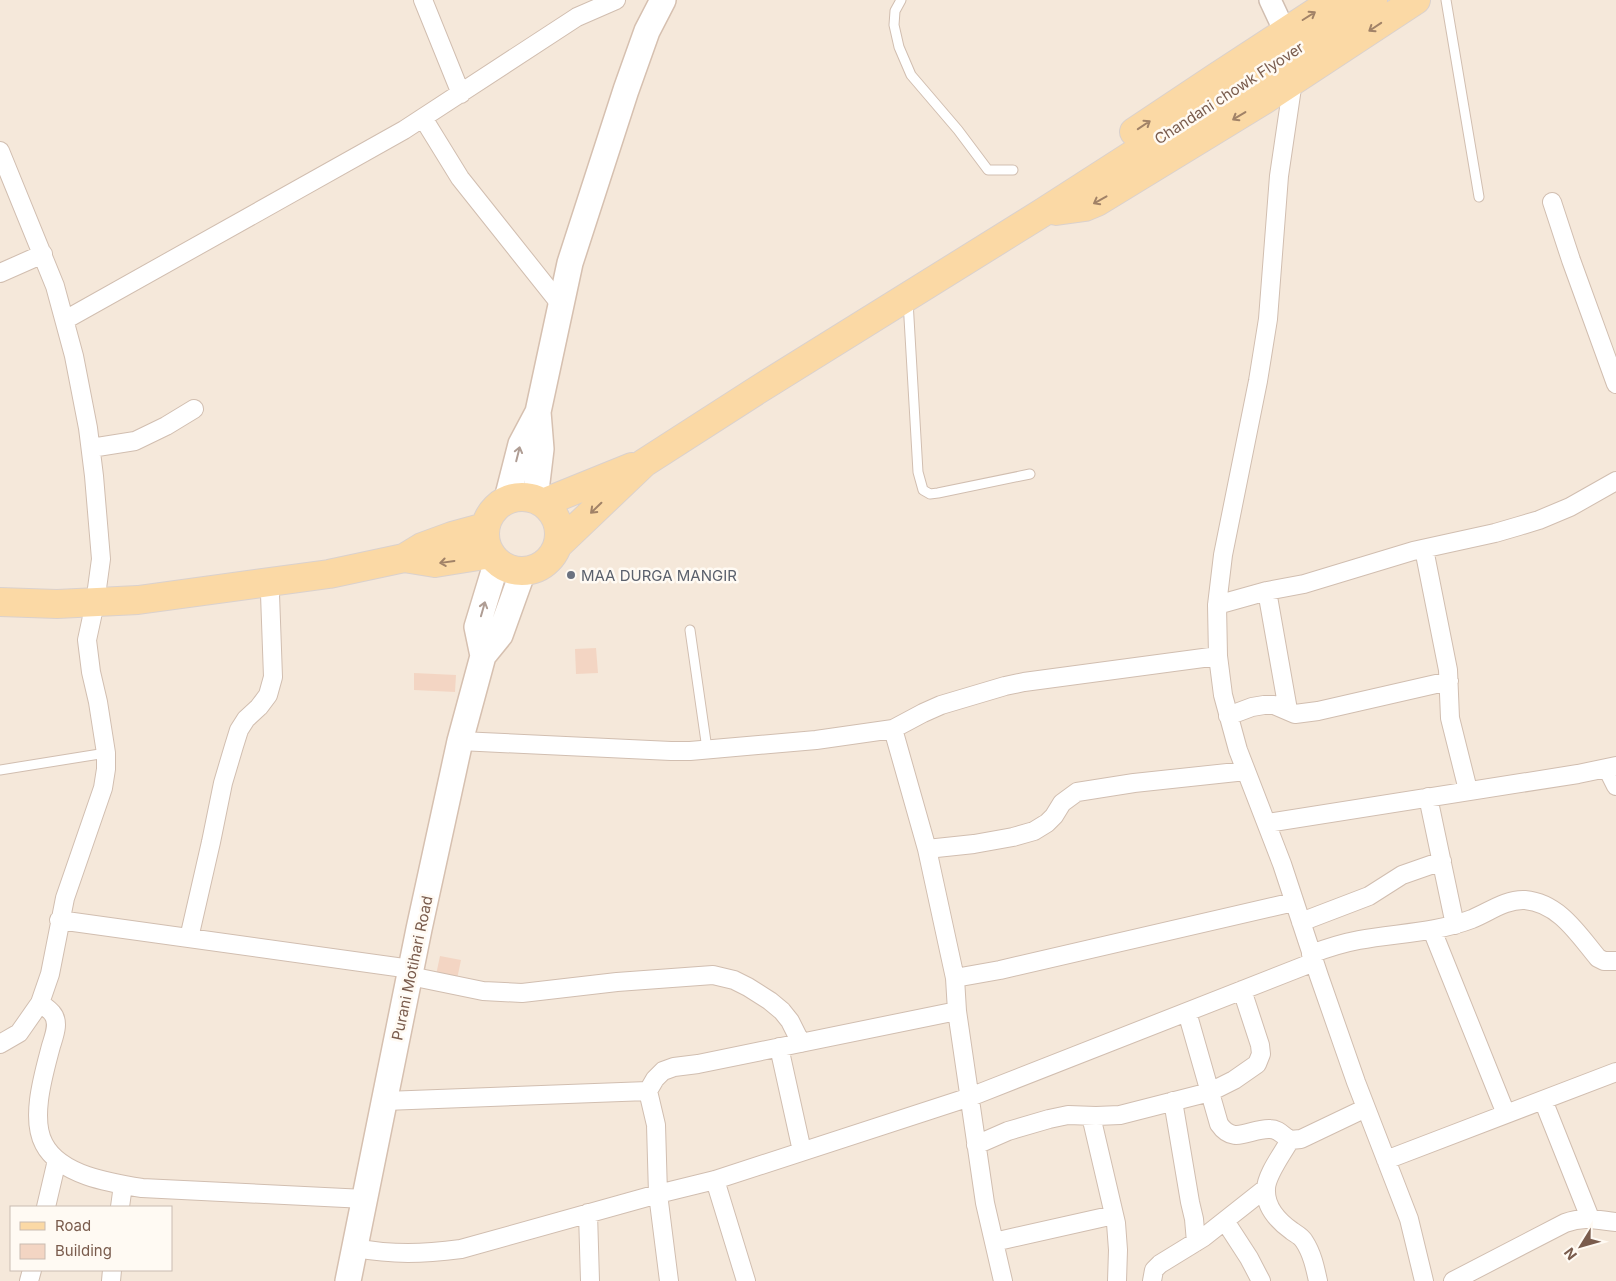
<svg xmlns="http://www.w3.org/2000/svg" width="1616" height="1281" font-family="Inter,sans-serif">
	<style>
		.residential { fill: #f5e8da; fill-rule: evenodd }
		.building { fill: #f3d5c3 }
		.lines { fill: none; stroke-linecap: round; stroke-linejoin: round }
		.service-casing { stroke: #d1beb0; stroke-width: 11 }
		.minor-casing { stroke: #d1beb0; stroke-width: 20 }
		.tertiary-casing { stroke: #d1beb0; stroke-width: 24 }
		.secondary-casing { stroke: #d6c0b0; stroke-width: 28 }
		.primary-casing { stroke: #dad1cd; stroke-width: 30 }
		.service { stroke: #fff; stroke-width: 9 }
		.minor { stroke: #fff; stroke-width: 18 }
		.tertiary { stroke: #fff; stroke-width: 21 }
		.secondary { stroke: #fff; stroke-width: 25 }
		.primary { stroke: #fbd9a5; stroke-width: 28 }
		.oneway { stroke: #a18267 }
		.oneway2 { stroke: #af9d94 }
		.worship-dot { fill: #6b7280; stroke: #fffaf3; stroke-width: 2 }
		.labels { text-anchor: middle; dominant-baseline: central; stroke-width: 5; stroke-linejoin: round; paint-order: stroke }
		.street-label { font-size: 15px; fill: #7a5c4d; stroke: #fffaf3 }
		.worship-label { font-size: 15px; fill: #5b616d; stroke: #fffaf3; text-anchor: start }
	</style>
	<rect width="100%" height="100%" fill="#fdf6ec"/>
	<path class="residential" d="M0,0H1616V1281H0ZM11,1207H171V1270H11Z"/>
	<path class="building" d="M596,648L598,673L576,674L575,649Z
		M414,673L456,675L455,692L414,690Z
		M440,956L461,960L457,979L436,975Z"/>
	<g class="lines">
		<defs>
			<path id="service" d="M901,0L895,11L894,25L899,47L911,75L958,130L988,170H1013
				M1446,0L1479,197
				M908,301L918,472L923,490L930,494L938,493L1030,474
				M690,630L707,749
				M0,770L106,753"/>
			<path id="minor" d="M423,0L461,94
				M1293,81L1279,176L1268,319L1258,381L1223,555L1217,605L1218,656L1223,695L1238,750L1282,864L1319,976L1356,1082L1409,1219L1424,1281
				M423,118L460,178L561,305
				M0,151L55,286L74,356L88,428L94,476L101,559L95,603L87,640L91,672L98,702L106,753V769L103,788L65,898L50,974L40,1003L19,1033L0,1044
				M1552,202L1571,260L1616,384
				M0,273L43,254
				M65,320L404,130L577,17L616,0
				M91,448L135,441L166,426L194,409
				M1424,549L1448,670L1450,718L1468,790
				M1267,591L1288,710
				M1217,605L1267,591L1304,584L1413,551L1495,533L1519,526L1539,520L1570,507L1616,481
				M1228,716L1252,707L1264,705H1274L1295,714L1318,711L1449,681
				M893,729L927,849L955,978L957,1011L985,1203L1003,1281
				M460,741L671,751H690L816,740L893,729L923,713L941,705L1005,686L1024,682L1218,656
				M1607,768L1616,786
				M1428,797L1455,925
				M1267,823L1578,774L1616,766
				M927,849L974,844L1013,837L1034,831L1047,823L1054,816L1062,803L1077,792L1134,783L1246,771
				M59,920L411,969
				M1301,922L1369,896L1402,875L1442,861
				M1432,930L1506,1114
				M189,938L211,842L223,783L234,746L239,730L246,719L259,707L268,695L273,677L270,594L268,582
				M1311,954C1327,948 1343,943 1359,940C1397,933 1435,933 1472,919C1489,912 1506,899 1525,900C1559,903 1578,934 1598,958L1604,961H1616
				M410,976L483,991L522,993L617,982L713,975L734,980L748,987L770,1001L782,1011L790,1021L801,1043
				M955,978L1000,970L1294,902
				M40,1003C44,1006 49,1009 52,1013C60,1022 54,1036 51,1046C44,1073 30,1118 44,1144C60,1175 110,1183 142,1188L365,1199
				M1187,1012L1219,1124C1234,1146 1250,1128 1270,1129C1279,1129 1283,1136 1290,1140L1301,1139L1366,1108
				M779,1047L802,1151
				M1543,1100L1590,1218
				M385,1101L648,1091
				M1173,1101L1190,1202L1194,1219L1196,1242
				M1091,1116L1116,1223L1118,1250L1117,1281
				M1290,1140C1283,1153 1266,1175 1266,1189C1265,1207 1278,1221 1292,1231C1296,1234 1301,1236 1304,1241C1312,1253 1315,1267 1318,1281
				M976,1145L1008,1131L1049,1119L1068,1115L1096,1116L1120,1115L1210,1092L1234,1080L1257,1064L1261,1054L1260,1045L1242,990
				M1386,1160L1616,1072
				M715,1180L746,1281
				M46,1207L57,1160
				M120,1207L123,1185
				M588,1213L590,1281
				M1225,1221L1249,1258L1261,1281
				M994,1242L1114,1215
				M355,1248C394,1255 422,1254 461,1249L658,1194L715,1180L970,1097L1314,962
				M29,1281L32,1270
				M111,1281L112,1270
				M669,1281L658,1194L656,1125L648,1091L655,1079L663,1071L674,1067L698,1064L957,1011
				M1152,1281L1154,1270L1160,1264L1204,1237L1266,1188
				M1453,1281L1565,1223C1584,1216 1597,1220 1616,1222"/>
			<path id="tertiary" d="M1270,0L1285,32"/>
			<path id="secondary" d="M507,499L521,444L538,412L570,263L626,90L647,31L663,0
				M535,499L541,449L538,412
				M483,656L500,635L523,571
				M348,1281L419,929L460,741L483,656L477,627L497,561"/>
			<path id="primary" d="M1134,132L1215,78L1334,0
				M1056,211L1085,207L1097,202L1264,100L1416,0
				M485 534a37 37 0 1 1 74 0a37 37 0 1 1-74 0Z
				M543,503L632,467
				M558,545L644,463L756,391L1042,213L1373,0
				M404,558L435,563L491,554
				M0,602L57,604L138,600L329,574L404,558L422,547L452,536L485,527"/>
		</defs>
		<use href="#service" class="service-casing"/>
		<use href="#minor" class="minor-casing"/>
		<use href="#tertiary" class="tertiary-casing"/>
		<use href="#secondary" class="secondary-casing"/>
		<use href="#primary" class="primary-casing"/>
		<use href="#service" class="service"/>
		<use href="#minor" class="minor"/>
		<use href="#tertiary" class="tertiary"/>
		<use href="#secondary" class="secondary"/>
		<use href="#primary" class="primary"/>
	</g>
	<defs><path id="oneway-shaft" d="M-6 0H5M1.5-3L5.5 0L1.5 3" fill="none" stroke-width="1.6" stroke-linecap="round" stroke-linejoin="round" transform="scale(1.25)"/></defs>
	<g class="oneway">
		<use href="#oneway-shaft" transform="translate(1309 16) rotate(-32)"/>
		<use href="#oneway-shaft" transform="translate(1375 27) rotate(146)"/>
		<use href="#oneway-shaft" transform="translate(1239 116) rotate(149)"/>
		<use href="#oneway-shaft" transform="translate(1144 125) rotate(-34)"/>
		<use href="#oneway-shaft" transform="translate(1100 200) rotate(151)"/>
		<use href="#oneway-shaft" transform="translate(596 508) rotate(136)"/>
		<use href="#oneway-shaft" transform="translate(447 562) rotate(172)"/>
	</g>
	<g class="oneway2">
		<use href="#oneway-shaft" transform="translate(518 454) rotate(-76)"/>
		<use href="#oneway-shaft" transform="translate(483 609) rotate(-74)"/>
	</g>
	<circle class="worship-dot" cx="571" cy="575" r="5"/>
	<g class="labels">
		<g class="street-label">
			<text transform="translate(1229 93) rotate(-33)">Chandani chowk Flyover</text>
			<text transform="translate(412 968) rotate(-78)">Purani Motihari Road</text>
		</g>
		<g class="worship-label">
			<text x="581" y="575">MAA DURGA MANGIR</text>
		</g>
	</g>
	<rect x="10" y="1206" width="162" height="65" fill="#fffaf3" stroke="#cabbb1"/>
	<rect x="20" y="1222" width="25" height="8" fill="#fbd9a5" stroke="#cabbb1"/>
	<text x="55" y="1231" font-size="15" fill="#7a5c4d">Road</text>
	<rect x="20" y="1244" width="25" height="15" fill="#f3d5c3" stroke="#cabbb1"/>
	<text x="55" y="1256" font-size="15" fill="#7a5c4d">Building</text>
	<g transform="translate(1581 1246) rotate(233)" stroke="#fffaf3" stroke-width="4" paint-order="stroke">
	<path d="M0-4L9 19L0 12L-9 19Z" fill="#7a5c4d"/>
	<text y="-8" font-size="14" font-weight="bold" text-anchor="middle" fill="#7a5c4d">N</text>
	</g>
</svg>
